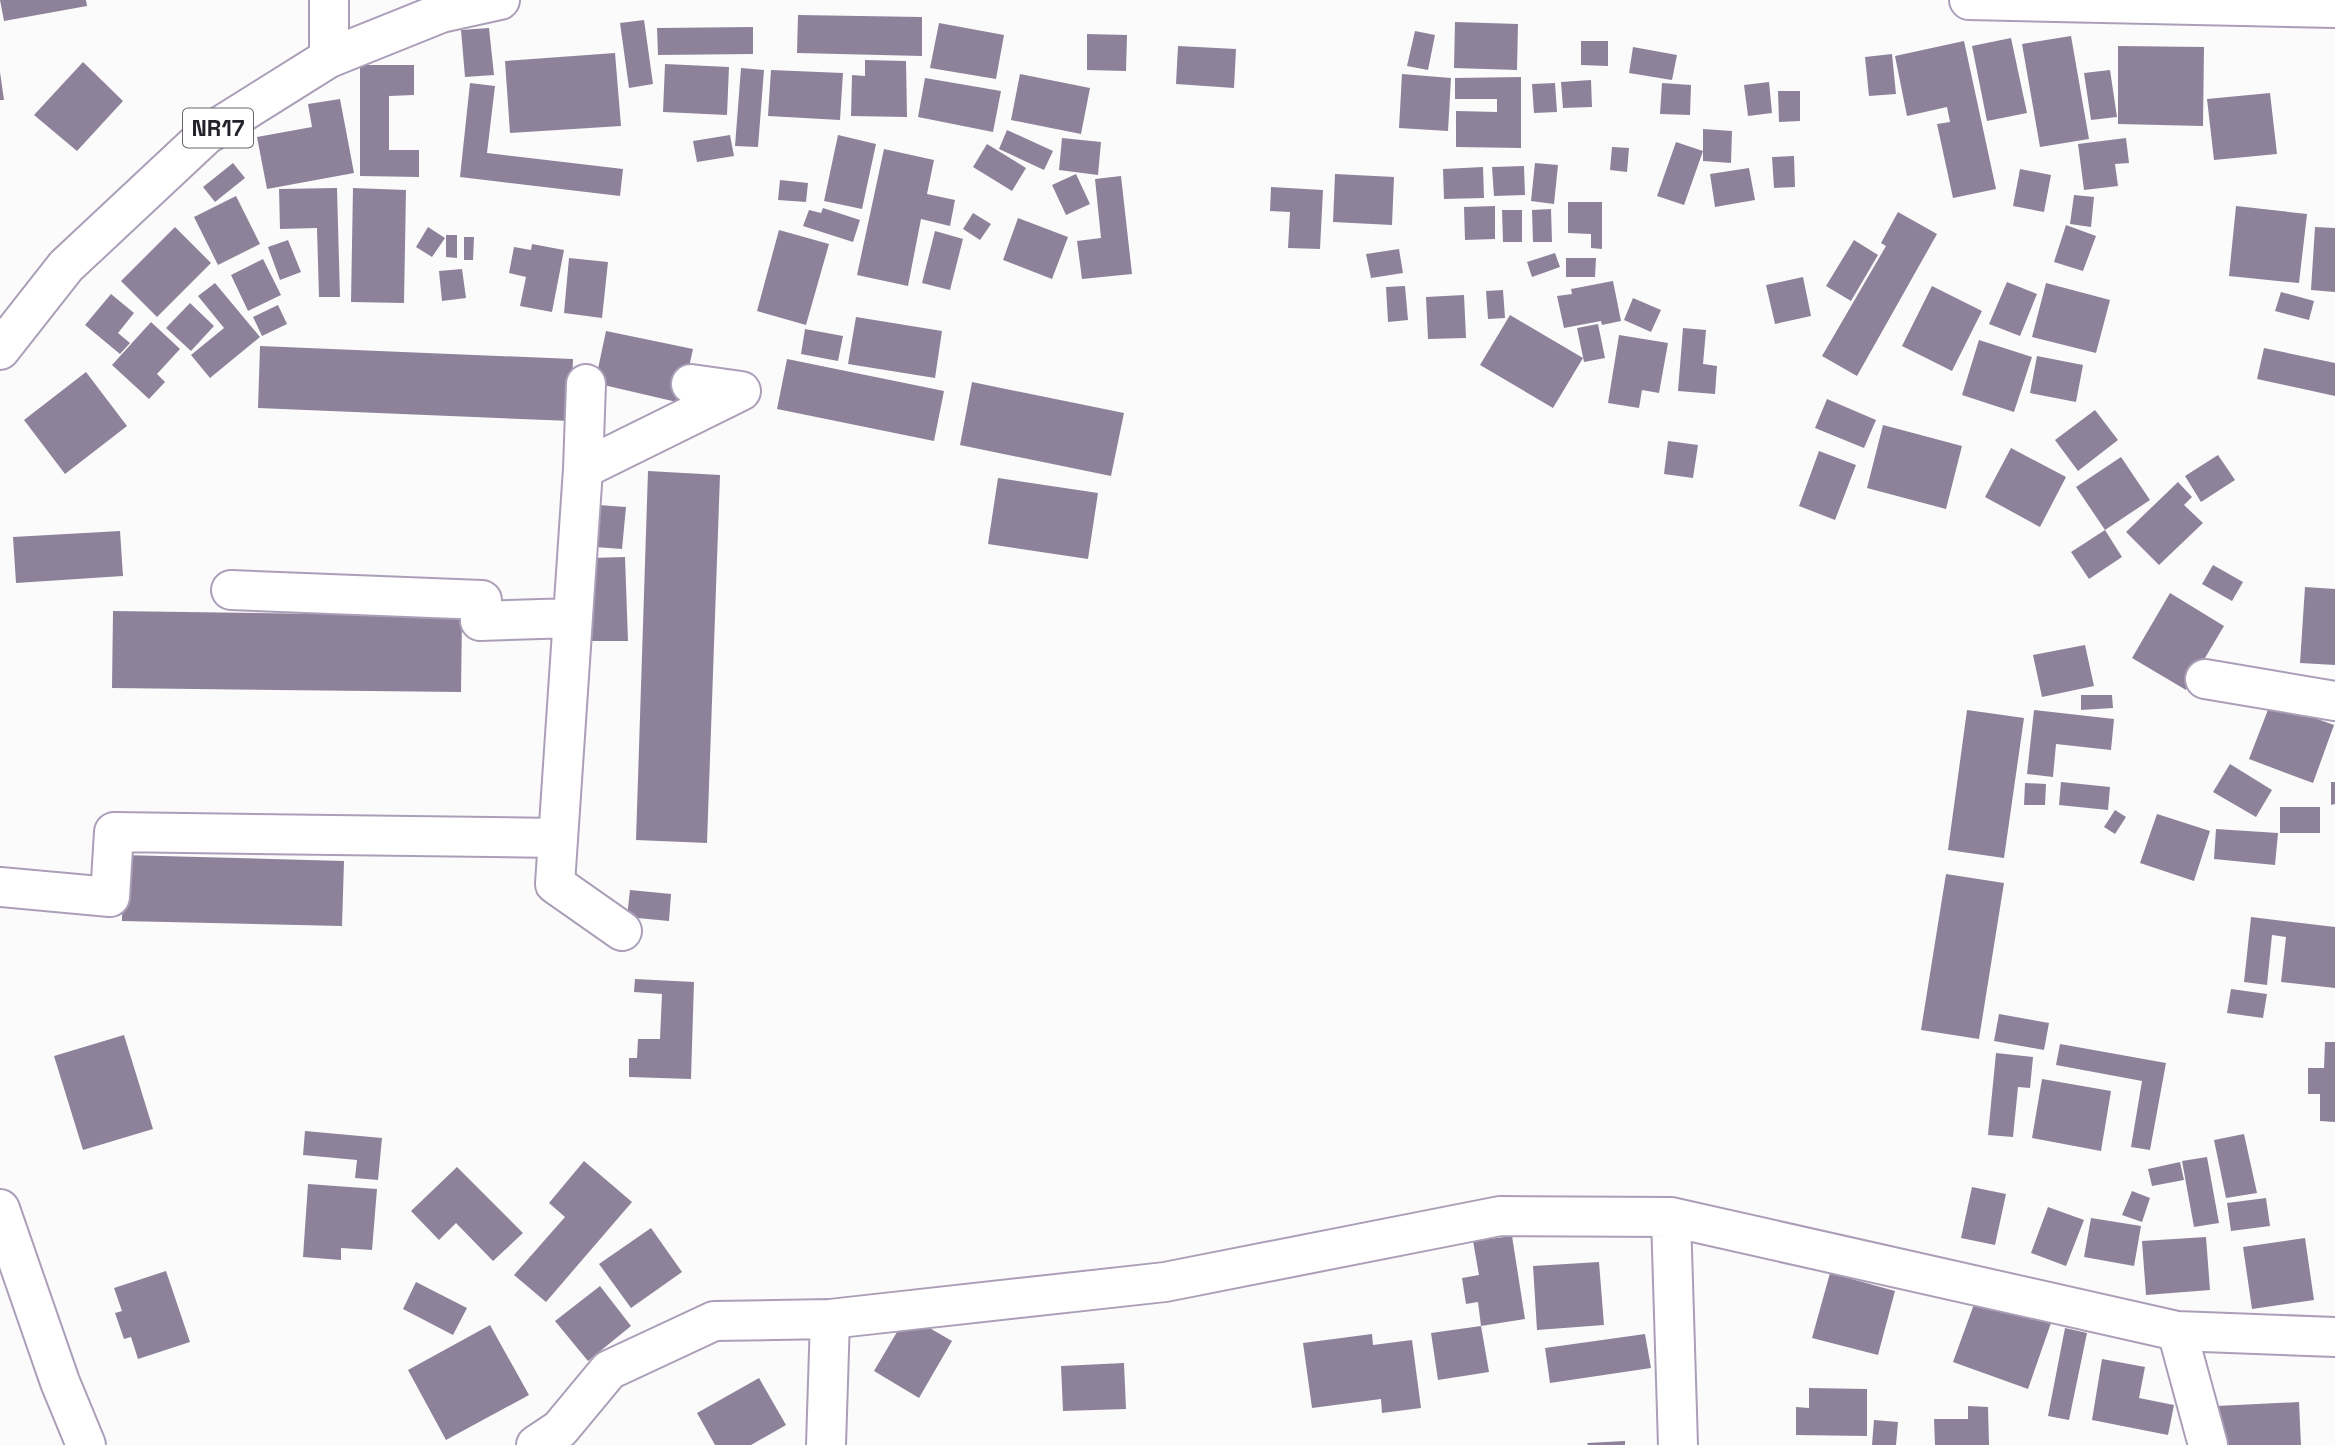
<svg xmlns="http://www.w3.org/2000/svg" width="2335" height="1445" font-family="'Space Grotesk',sans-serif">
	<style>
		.building { fill: #8e829a }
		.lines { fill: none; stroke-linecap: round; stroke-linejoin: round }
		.minor-casing { stroke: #ab9fb8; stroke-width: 42 }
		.major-casing { stroke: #ab9fb8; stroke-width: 42 }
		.minor { stroke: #fff; stroke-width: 38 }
		.major { stroke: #fff; stroke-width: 38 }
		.labels { text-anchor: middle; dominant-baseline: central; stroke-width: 7; stroke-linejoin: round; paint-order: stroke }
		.shield { fill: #fff; stroke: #66646a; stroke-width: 2 }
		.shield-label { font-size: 23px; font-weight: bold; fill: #25212a }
	</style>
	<rect width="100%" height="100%" fill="#fbfbfb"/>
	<path class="building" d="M0,0H86L87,6L4,21Z
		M798,15L922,17V56L797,53Z
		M644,20L653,84L629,88L620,23Z
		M1455,22L1518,24L1517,70L1454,68Z
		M939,23L1004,35L996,79L930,68Z
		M753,27V54L658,55L657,28Z
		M489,28L494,75L465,77L461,30Z
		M1415,31L1435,35L1428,70L1407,66Z
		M1087,34L1127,35L1126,71L1087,70Z
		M2071,36L2089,139L2040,147L2022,44Z
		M2011,38L2027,113L1987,121L1972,46Z
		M1581,41H1608V66L1581,65Z
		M1964,41L1996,189L1953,198L1937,124L1950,122L1947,107L1907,116L1895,56Z
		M1178,46L1236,49L1234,88L1176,84Z
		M2118,46L2204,47L2203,126L2118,124Z
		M1633,47L1677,55L1672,80L1629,73Z
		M615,53L621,126L510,133L505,61Z
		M1892,54L1896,94L1869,96L1865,57Z
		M865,60L906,61L907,117L851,116L852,75L865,76Z
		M83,62L123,101L77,151L34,115Z
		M665,64L729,67L727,115L663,112Z
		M360,65H414V95L389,96V150H419V177L360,176Z
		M741,68L764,70L758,147L735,146Z
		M771,70L843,73L840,120L768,116Z
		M2110,70L2117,117L2091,120L2084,73Z
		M0,72L4,100H0Z
		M1020,74L1090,88L1081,134L1011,120Z
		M1402,74L1451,78L1448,131L1399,128Z
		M1521,77V148L1456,147V111L1497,112V99H1455V78Z
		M925,78L1001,91L993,132L918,117Z
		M1591,80L1592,107L1563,108L1561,82Z
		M1769,82L1772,113L1748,116L1744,85Z
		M470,83L495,86L487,153L623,169L620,196L460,177Z
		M1555,83L1557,112L1534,113L1532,84Z
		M1662,83L1691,85L1690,115L1660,114Z
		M1778,91H1800V121L1779,122Z
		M2270,93L2277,154L2214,160L2207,99Z
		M340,99L354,173L267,189L257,137L312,127L308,104Z
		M1703,129L1732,131L1731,163L1703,161Z
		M1007,130L1053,151L1044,170L999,149Z
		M730,135L734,156L697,162L693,141Z
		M838,135L876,144L862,209L824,201Z
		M1062,138L1101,142L1098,175L1059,170Z
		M2126,138L2129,163L2115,164L2118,186L2084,190L2078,144Z
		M1676,142L1703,151L1684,205L1657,196Z
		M987,144L1026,168L1012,191L973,167Z
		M1612,147L1629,148L1627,172L1610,170Z
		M884,149L934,160L927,194L955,200L950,226L921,219L908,286L857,275Z
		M1794,156L1795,187L1774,188L1772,157Z
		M233,163L245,178L215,202L203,187Z
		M1535,163L1558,165L1554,204L1531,201Z
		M1524,166L1525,195L1494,196L1492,167Z
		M1483,167L1484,198L1444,199L1443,169Z
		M1749,168L1755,200L1715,207L1710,174Z
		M2020,169L2051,175L2044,212L2013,206Z
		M1076,174L1090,204L1066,215L1052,185Z
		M1335,174L1394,177L1392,225L1333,222Z
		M1121,176L1132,274L1082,279L1077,241L1101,238L1095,179Z
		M780,180L808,183L806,202L778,200Z
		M1271,187L1323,190L1320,249L1288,248L1290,212L1270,211Z
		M337,188L340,297H319L317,228L280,229L279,189Z
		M353,188L406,190L404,303L351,302Z
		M2074,195L2094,197L2091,227L2070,224Z
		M236,196L260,244L218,265L194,217Z
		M1568,202H1602V249L1591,248V234L1568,233Z
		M1495,206V239L1465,240L1464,207Z
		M2236,206L2307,214L2299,283L2229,276Z
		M823,208L860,220L853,242L803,226L809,210L821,213Z
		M1551,209L1552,242H1533L1532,210Z
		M1502,210H1522V242H1503Z
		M1898,212L1937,234L1857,376L1822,356L1886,246L1881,243Z
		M973,213L991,224L980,240L963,229Z
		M1018,218L1068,237L1052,279L1003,260Z
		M2066,225L2096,236L2083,271L2054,262Z
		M175,227L211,263L157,317L121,281Z
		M428,227L445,238L432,257L416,247Z
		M2315,227L2335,228V292L2311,290Z
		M779,230L829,244L806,325L757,311Z
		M935,231L963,239L950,290L922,283Z
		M446,235H457V258L446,257Z
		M464,237H474L473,260H464Z
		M288,240L301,272L280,280L268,247Z
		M1854,240L1878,255L1851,301L1826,286Z
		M532,244L564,250L552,312L520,306L526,277L509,273L514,247L531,250Z
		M1399,249L1403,273L1371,278L1366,254Z
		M1555,253L1560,267L1532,277L1527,262Z
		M569,258L608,262L602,318L564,313Z
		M1566,258H1596L1595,277H1566Z
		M263,259L281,295L248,311L231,275Z
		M462,269L466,298L442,301L439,271Z
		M1803,277L1811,316L1775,324L1766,285Z
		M1613,281L1621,321L1602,325L1601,321L1564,328L1557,296L1572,294L1571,289Z
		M2007,282L2037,294L2020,336L1989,324Z
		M215,283L260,337L210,378L191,355L224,328L198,296Z
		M2046,283L2110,300L2096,353L2032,337Z
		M1405,286L1408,320L1388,322L1386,287Z
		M1932,286L1982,311L1952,371L1902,346Z
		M1503,290L1505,318L1488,319L1486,291Z
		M2281,292L2314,301L2309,320L2275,311Z
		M111,294L134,313L118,333L130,343L120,354L85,325Z
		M1464,295L1466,338L1428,339L1426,297Z
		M1633,298L1661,310L1651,332L1624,320Z
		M190,303L214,326L191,351L166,328Z
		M278,305L287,324L262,336L253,317Z
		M1510,315L1583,358L1553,408L1480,365Z
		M856,317L942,331L935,378L848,364Z
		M151,322L180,349L157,374L165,382L149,399L112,365Z
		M1598,324L1605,358L1584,362L1577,328Z
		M1683,328L1706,330L1703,364L1717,366L1715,394L1678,391Z
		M805,329L843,336L838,361L801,354Z
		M606,331L693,349L681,403L595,383Z
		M1619,335L1668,343L1659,393L1642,390L1639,408L1608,403Z
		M1979,340L2032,357L2014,412L1962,395Z
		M260,346L573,359L571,421L258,408Z
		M2264,348L2335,363V396L2257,379Z
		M2037,356L2083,365L2076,402L2030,393Z
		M787,359L944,391L934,441L777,409Z
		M86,372L127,426L65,474L24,420Z
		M972,382L1124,413L1111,476L960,445Z
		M1827,399L1876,420L1864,448L1815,428Z
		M2095,410L2118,440L2078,471L2055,440Z
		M1883,425L1962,446L1946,509L1867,488Z
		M1668,441L1698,445L1693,478L1664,474Z
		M2011,448L2066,477L2040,527L1985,497Z
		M1819,451L1856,465L1835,520L1799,506Z
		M2218,455L2235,480L2201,502L2185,476Z
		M2121,457L2150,500L2105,530L2076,487Z
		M648,471L720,475L707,843L636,840Z
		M998,478L1098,493L1088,559L988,544Z
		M2178,482L2192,497L2184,505L2203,523L2159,565L2126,532Z
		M598,505L626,507L622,549L595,547Z
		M2105,530L2122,557L2089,579L2071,552Z
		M120,531L123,576L16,583L13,537Z
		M625,557L628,641H592L590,558Z
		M2213,565L2243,582L2232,601L2202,584Z
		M2305,587L2335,589V665L2300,663Z
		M2170,593L2224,626L2186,690L2132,658Z
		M113,611L462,616L461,692L112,688Z
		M2085,645L2094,686L2042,697L2033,655Z
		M2081,695H2112L2113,708L2081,710Z
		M2271,702L2334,725L2313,783L2249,759Z
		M1967,710L2024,718L2004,858L1948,850Z
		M2034,710L2114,719L2111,750L2056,744L2053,777L2027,774Z
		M2230,764L2272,790L2256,817L2213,792Z
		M2061,782L2110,787L2108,810L2059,805Z
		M2331,782H2335V804L2331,805Z
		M2025,783L2046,784L2045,805H2024Z
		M2280,807H2320V833H2280Z
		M2115,810L2126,817L2115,834L2104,827Z
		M2157,814L2210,831L2194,881L2140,863Z
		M2216,829L2278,833L2275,865L2214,859Z
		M123,855L344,861L342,926L122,921Z
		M1946,874L2004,883L1979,1039L1921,1030Z
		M630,890L671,894L669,921L627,917Z
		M2251,917L2335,927V988L2281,982L2286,937L2272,935L2267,985L2244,982Z
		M635,979L694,982L691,1079L629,1077V1058H637L638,1039H660L662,994L634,992Z
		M2231,989L2267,994L2263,1018L2227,1013Z
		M1999,1014L2049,1023L2044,1050L1994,1041Z
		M124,1035L153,1129L83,1150L54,1056Z
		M2325,1042H2335V1122L2320,1121V1094H2308V1068H2324Z
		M2060,1044L2166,1063L2150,1150L2131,1147L2142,1081L2056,1065Z
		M1996,1053L2033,1057L2030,1088L2018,1087L2013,1137L1988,1135Z
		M2042,1079L2111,1091L2101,1151L2032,1138Z
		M305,1131L382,1138L378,1180L355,1178L357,1160L303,1155Z
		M2244,1134L2257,1193L2226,1198L2214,1140Z
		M2207,1157L2219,1223L2194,1227L2182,1161Z
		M584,1161L632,1202L546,1302L514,1275L565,1217L549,1203Z
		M2180,1162L2184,1180L2152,1186L2148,1169Z
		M457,1167L523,1233L493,1261L456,1223L439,1240L411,1211Z
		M308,1184L377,1189L372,1250L341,1248V1260L303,1257Z
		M1972,1187L2006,1194L1995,1245L1961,1238Z
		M2132,1191L2150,1198L2142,1222L2122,1215Z
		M2266,1198L2270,1226L2231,1231L2227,1203Z
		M2048,1207L2084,1220L2066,1266L2031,1253Z
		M2091,1218L2141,1226L2134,1266L2084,1257Z
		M651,1228L682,1272L631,1308L599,1264Z
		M1512,1236L1525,1319L1481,1326L1489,1372L1438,1380L1431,1333L1481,1326L1478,1302L1466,1304L1462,1278L1479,1275L1473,1241Z
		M2206,1237L2210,1290L2146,1295L2142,1241Z
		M2305,1238L2314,1300L2252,1309L2243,1247Z
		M1599,1262L1604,1325L1537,1330L1533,1266Z
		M166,1271L190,1342L138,1359L131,1337L124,1339L115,1313L122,1311L114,1288Z
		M1830,1273L1895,1291L1878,1355L1812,1338Z
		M416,1282L467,1308L453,1335L403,1309Z
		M600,1286L631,1326L588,1361L555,1321Z
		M1977,1296L2051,1323L2028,1389L1953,1362Z
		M907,1315L952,1341L919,1398L874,1371Z
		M490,1325L529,1395L446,1440L408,1370Z
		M2065,1328L2087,1333L2069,1420L2048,1416Z
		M1372,1334L1373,1345L1412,1340L1421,1408L1382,1413L1381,1399L1312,1408L1303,1343Z
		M1645,1334L1651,1368L1550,1383L1545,1348Z
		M2102,1359L2145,1367L2139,1398L2174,1405L2168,1435L2092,1420Z
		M1124,1363L1126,1409L1063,1411L1061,1366Z
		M759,1378L786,1425L751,1445H715L697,1413Z
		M1809,1388L1867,1389V1436L1796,1435V1407L1809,1408Z
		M2299,1402L2301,1445H2218L2216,1406Z
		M1968,1406L1988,1407L1989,1445H1935L1934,1419H1968Z
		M1874,1420L1898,1422L1896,1445H1872Z
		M1625,1441V1445H1588L1587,1443Z"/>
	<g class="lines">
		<defs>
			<path id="minor" d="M329,0V58
				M586,384L583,469L741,391L691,384
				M583,469L555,884L622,931
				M231,590L482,600L480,621L573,618
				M2205,679L2335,701
				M0,887L110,897L114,832L557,838
				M0,1209L60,1382L86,1445
				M1671,1217L1678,1445
				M2177,1331L2208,1445
				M536,1445L560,1429L609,1370L714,1321L830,1319L1165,1282L1500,1216L1671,1217L2177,1331L2335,1337
				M826,1445L830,1319"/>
			<path id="major" d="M1969,0L2335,8
				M0,350L66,266L206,135L329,58L441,13L500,0"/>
		</defs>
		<use href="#minor" class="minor-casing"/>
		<use href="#major" class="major-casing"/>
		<use href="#minor" class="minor"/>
		<use href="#major" class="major"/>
	</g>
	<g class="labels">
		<rect class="shield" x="183" y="108.5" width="70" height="39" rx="5"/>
		<g class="shield-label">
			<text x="218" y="128">NR17</text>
		</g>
	</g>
</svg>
